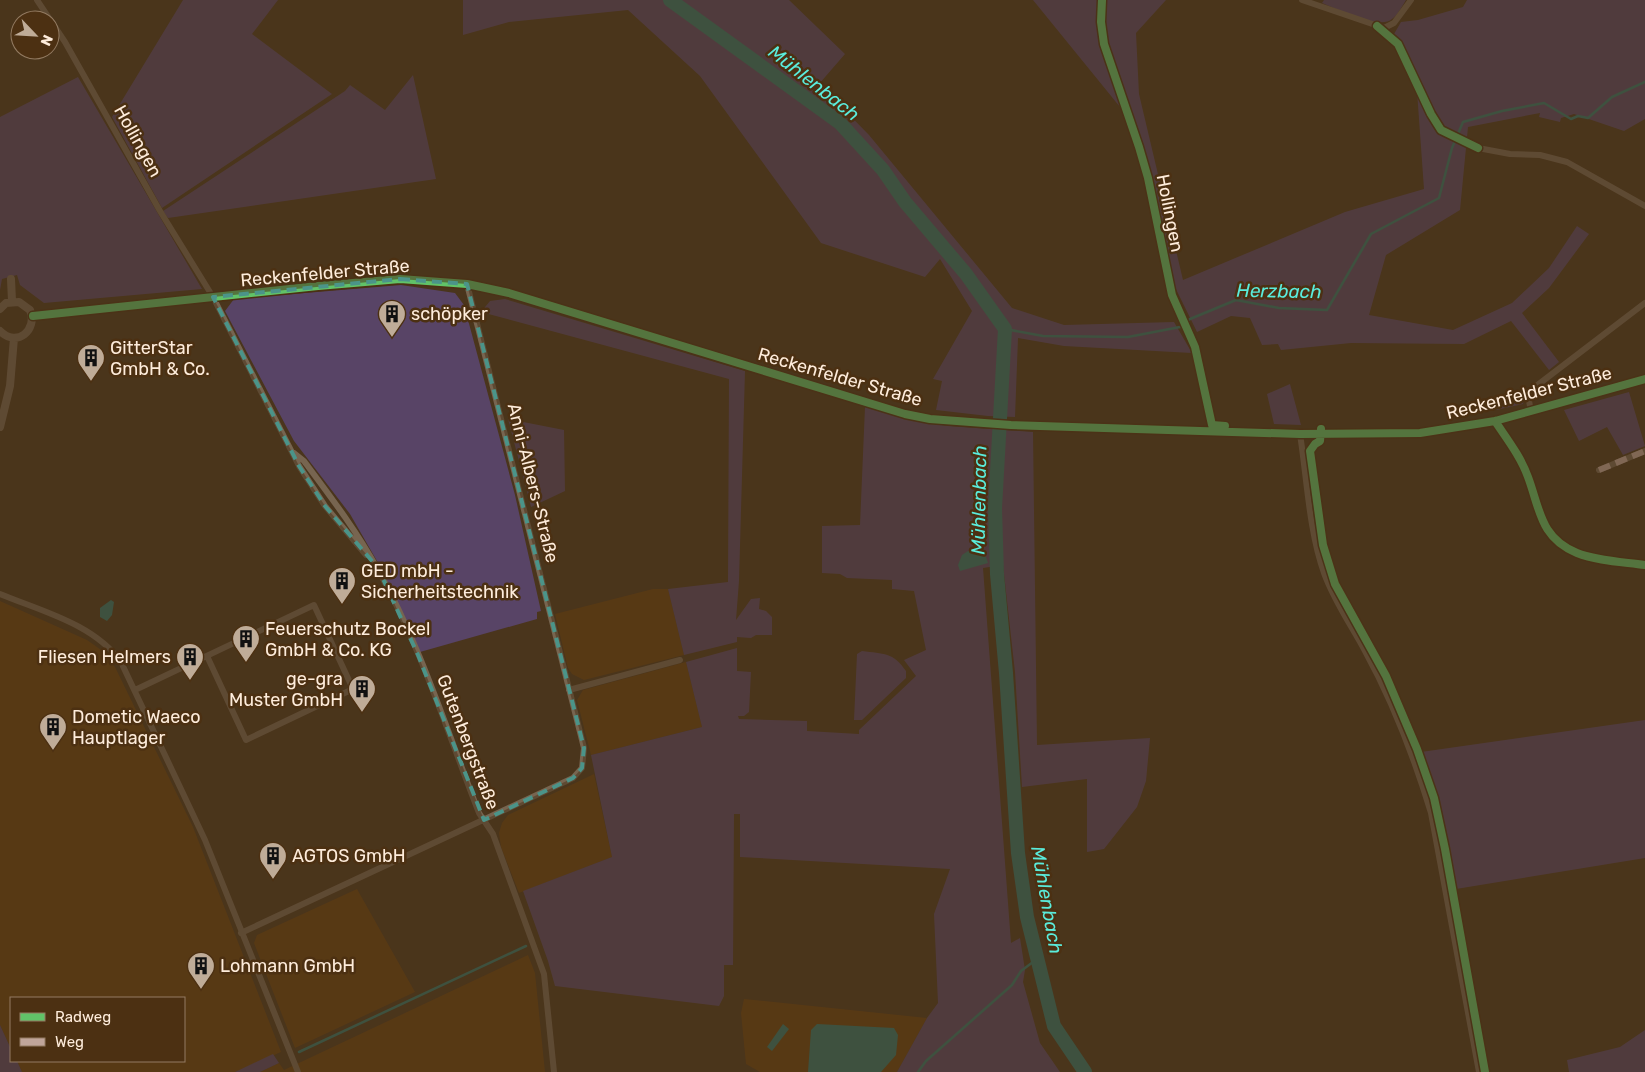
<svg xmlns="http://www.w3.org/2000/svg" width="1645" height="1072" font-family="Rubik,sans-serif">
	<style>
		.built { fill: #673f0d }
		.green { fill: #584466 }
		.water { fill: #2f746a }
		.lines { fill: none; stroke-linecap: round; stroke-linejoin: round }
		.stream { stroke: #2f746a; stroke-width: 2.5 }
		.river { stroke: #2f746a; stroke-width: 14 }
		.minor { stroke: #776550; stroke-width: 6 }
		.tertiary { stroke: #776550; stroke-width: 8 }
		.quiet { stroke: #c0a59a; stroke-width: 6; stroke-dasharray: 12 6; stroke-linecap: butt }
		.cycleway-casing { stroke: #4c3012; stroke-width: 11 }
		.cycleway { stroke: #61c268; stroke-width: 8 }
		.marked { fill: none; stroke: #4b9489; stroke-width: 4; stroke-dasharray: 10 6; stroke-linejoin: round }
		.labels { text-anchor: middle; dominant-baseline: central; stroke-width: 5; stroke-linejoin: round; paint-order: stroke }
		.street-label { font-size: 18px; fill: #feecdb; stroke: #4c3012 }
		.poi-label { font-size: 18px; fill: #feecdb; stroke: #4c3012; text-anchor: start }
		.water-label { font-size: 19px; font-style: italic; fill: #5aecdc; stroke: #4c3012 }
	</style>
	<rect width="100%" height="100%" fill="#4a351c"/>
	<path class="built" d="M653,589H668L684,655L584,680L572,674L568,668L555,614Z
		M0,601L87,640L104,652L115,667L193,827L281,1052L235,1072H22L17,1061H184V998H11V1049L0,1025Z
		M686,662L702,727L591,755L577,700L583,690Z
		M594,774L612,857L519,893L501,847L499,833L502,823L508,815Z
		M357,889L415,992L295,1048L254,943L257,935Z
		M528,955L535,973L545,1072H260L279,1063L284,1070Z
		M744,999L927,1018L897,1072H760L746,1064L741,1013Z"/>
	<path class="green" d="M183,0H278L252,34L332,94L162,208L112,117Z
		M463,0H789L845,54L819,84L869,135L1012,308L1064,325L1174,322L1192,353L1064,346L1018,338L1015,417L988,416L936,410L942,381L933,379L972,311L940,259L925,277L821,243L700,76L628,10L509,22L463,35Z
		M1033,0H1166L1136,33L1139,94L1183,280L1345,212L1424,189L1417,91L1422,88L1401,42L1394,34L1401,22L1418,20L1463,7L1467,0H1645V119L1624,131L1574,114L1561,118L1560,122L1539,117L1540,113L1468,127L1460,210L1386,255L1369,315L1453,330L1512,303L1549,268L1577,226L1589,234L1549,288L1522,313L1559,362L1549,370L1511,321L1464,344L1351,343L1281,350L1278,344L1262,345L1250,318L1231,316L1197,332L1174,285L1150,179L1133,123Z
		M1324,0H1406C1402,6 1398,15 1392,19C1379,30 1337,9 1322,3Z
		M413,75L436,179L168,218L163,211L345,91L350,85L385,110Z
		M78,77L202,289L44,303L20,285L17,275L2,279L0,290V117Z
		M401,285L455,293L464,305L515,495L541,611L537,612V619L420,652L381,568L350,514L294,441L225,311L234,299Z
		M505,299L745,371L739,581L736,620L751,599L760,598L759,609L766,611L772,617V635H756L751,638L737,637V642L684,655L668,589L728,582L729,379L481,312L490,301Z
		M1290,384L1301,425L1274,424L1267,394Z
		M1526,387L1523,404L1496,410Z
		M1629,392L1645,446L1623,455L1607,427L1579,441L1564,410Z
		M865,407L921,422L948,426L1033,432L1037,745L1150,738L1146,781L1137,807L1104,849L1087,852V779L1022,787L1015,672L1003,565L983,568L1011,943L1020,938L1025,970L1023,982L1040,1043L1060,1072H897L927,1018L938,1003L934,914L950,869L740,857V814H734L733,965H724V996L719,1006L555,986L548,961L523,891L612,857L591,755L702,727L686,662L737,648V671L751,672L749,712L744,716H738L739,719L807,721V731L859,734V730L916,676L904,660L926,650L914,591L892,589V580L847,578L840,574L822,573V526L860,525Z
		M508,419L564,430L565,491L531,507Z
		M862,651C884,654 893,652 906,671V678L862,720H854L857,654Z
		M1645,720V858L1456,889L1439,807L1421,752Z
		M0,1025L11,1049V1061H17L22,1072H0Z
		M1645,1030V1072H1569L1567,1060L1620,1047Z
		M273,1054L279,1063L260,1072H235Z"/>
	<path class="water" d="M968,551H974L986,557L988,563L960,571L958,565L962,555Z
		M111,600L114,602L112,615L107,621L100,617V608Z
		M783,1024L789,1029L772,1051L767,1047Z
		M817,1024L894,1028L898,1035L896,1055L881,1072H808L811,1030Z"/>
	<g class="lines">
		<path class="stream" d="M1005,329L1043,336L1128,337L1180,327L1190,319L1236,300L1279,308L1327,310L1371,234L1439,198L1452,148L1463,122L1502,111L1544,103L1571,119L1578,116L1588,118L1612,97L1645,82
			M299,1052L526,946
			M918,1072L926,1061L1012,985L1021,971L1037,959"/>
		<path class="river" d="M670,0L840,123L883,170L905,202L966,274L1005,329L995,508L997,574L1006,673L1018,853L1027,917L1054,1026L1085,1072"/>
		<path class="minor" d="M37,0L65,42L160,211L213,297L299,466L325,506L366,555
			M1102,0L1101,22L1104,44L1139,147L1148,178L1172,295L1195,347L1213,431
			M1302,0L1384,28L1394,23L1411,0
			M1478,148L1510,154L1540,155L1567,162L1645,206
			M1531,412L1528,395L1531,390L1645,303
			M1495,421C1507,439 1521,457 1528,477C1540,509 1540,538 1577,553C1597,561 1624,562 1645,565
			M1300,434C1307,479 1309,531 1324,573C1334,601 1351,625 1365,651C1393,702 1414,757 1431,813L1479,1072
			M294,453L304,461C330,496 356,530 377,568C420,644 447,731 479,813L493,834L544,974L554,1072
			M1599,470L1645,451
			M0,594C41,611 94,624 121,662L205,840L298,1072
			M135,690L314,605L353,689L246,740L207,656
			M569,690L680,660
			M241,933L573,778L582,768L584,748L467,284"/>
		<path class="tertiary" d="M11,279L12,301
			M0,309L6,303L19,302L30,310C38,330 17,348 0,331
			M33,316L318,286L400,279L467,284L509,293L905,414L930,419L1011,425L1300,434L1420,433L1495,421L1645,379
			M0,427L10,386L14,338"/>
		<path class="quiet" d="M1599,470L1645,451"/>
		<defs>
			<path id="cycleway" d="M1102,0L1101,22L1104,44L1139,147L1148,178L1172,295L1195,347L1212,425L1225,426
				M1377,26L1398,44L1431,114L1441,130L1478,148
				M33,316L318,286L400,279L467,284L509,293L905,414L930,419L1011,425L1300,434L1420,433L1495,421L1645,379
				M1495,421C1507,439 1521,457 1528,477C1540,509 1540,538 1577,553C1597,561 1624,562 1645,565
				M1321,429L1320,441L1315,444L1310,451L1323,545L1335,584L1386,676L1417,749L1434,798L1445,849L1485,1072"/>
		</defs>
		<use href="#cycleway" class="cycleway-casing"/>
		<use href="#cycleway" class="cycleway"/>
	</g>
	<path d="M0 0H1645V1072H0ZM400,279L467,284L584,748L582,768L573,778L484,820L418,655L378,568L325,506L299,466L213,297Z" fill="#4a351c" fill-opacity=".55" fill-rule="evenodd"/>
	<path class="marked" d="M400,279L467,284L584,748L582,768L573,778L484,820L418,655L378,568L325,506L299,466L213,297Z"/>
	<defs>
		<symbol id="building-pin" viewBox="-11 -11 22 30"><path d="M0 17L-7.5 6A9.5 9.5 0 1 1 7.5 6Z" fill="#bfac98" stroke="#4c3012"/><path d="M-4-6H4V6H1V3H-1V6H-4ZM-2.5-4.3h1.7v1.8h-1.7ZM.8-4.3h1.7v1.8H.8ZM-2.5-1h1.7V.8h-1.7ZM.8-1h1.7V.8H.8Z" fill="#111"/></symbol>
	</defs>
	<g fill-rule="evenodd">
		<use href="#building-pin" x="376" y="298" width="32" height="43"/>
		<use href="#building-pin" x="75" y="342" width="32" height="43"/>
		<use href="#building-pin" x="326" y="565" width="32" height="43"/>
		<use href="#building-pin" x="230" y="623" width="32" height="43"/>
		<use href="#building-pin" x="174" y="641" width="32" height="43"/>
		<use href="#building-pin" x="346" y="673" width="32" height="43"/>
		<use href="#building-pin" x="37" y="711" width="32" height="43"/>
		<use href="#building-pin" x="257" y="840" width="32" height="43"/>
		<use href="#building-pin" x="185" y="950" width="32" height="43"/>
	</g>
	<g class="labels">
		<g class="street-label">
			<text transform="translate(138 141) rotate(61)">Hollingen</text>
			<text transform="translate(1170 213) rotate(79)">Hollingen</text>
			<text transform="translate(325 273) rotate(-5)">Reckenfelder Straße</text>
			<text transform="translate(840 377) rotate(16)">Reckenfelder Straße</text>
			<text transform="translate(1529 393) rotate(-14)">Reckenfelder Straße</text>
			<text transform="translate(533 483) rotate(76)">Anni-Albers-Straße</text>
			<text transform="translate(468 742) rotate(69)">Gutenbergstraße</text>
		</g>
		<g class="poi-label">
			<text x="411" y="314">schöpker</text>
			<text x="110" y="348">GitterStar<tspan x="110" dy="21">GmbH &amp; Co.</tspan></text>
			<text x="361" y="571">GED mbH -<tspan x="361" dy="21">Sicherheitstechnik</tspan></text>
			<text x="265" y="629">Feuerschutz Bockel<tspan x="265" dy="21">GmbH &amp; Co. KG</tspan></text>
			<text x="171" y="657" text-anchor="end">Fliesen Helmers</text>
			<text x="343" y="679" text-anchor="end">ge-gra<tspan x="343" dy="21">Muster GmbH</tspan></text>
			<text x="72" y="717">Dometic Waeco<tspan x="72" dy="21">Hauptlager</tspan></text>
			<text x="292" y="856">AGTOS GmbH</text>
			<text x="220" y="966">Lohmann GmbH</text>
		</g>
		<g class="water-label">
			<text transform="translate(814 83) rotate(38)">Mühlenbach</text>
			<text transform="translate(1279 291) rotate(1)">Herzbach</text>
			<text transform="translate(979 500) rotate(-89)">Mühlenbach</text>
			<text transform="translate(1047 900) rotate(80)">Mühlenbach</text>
		</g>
	</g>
	<rect x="10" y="997" width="175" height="65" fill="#4c3012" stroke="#937b62"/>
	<rect x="20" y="1013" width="25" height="8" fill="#61c268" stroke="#937b62"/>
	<text x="55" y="1022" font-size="15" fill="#feecdb">Radweg</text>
	<rect x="20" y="1038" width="25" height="8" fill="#c0a59a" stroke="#937b62"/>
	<text x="55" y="1047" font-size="15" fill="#feecdb">Weg</text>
	<g transform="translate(35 35) rotate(115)"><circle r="24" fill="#4c3012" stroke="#937b62"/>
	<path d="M0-4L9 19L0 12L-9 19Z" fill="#bfac98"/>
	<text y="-8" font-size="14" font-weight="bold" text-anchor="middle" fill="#feecdb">N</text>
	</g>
</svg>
